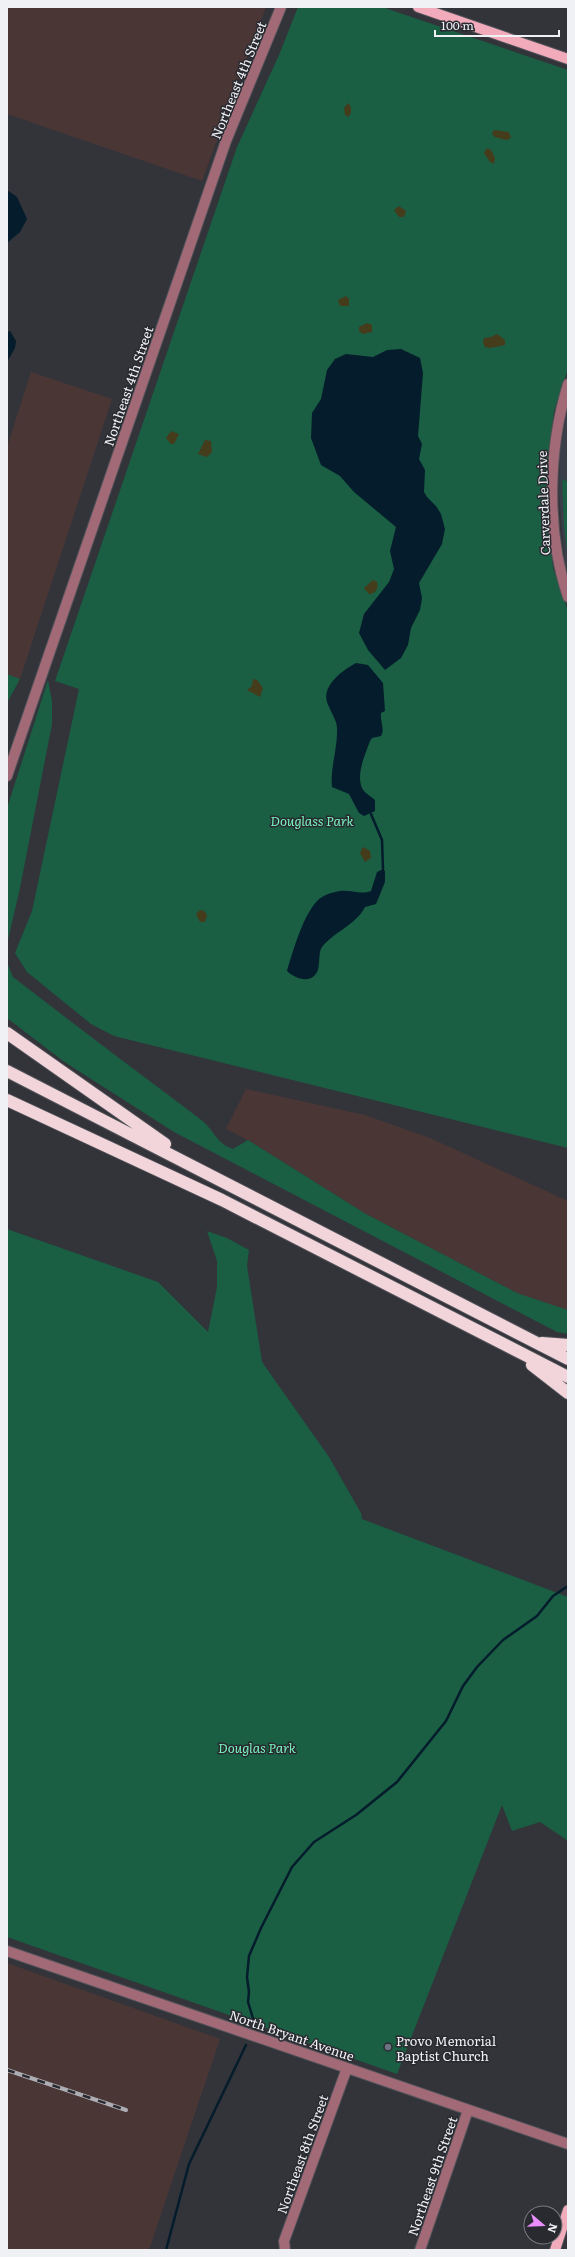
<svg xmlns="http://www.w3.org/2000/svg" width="575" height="2257" font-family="Literata,serif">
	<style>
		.built { fill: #3a3e49 }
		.industrial { fill: #4b3636 }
		.green { fill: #1a5e43 }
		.sand { fill: #453c1c }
		.water { fill: #041c2b }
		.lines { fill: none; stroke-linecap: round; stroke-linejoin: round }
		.stream { stroke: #041c2b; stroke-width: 2.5 }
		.minor-casing { stroke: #505258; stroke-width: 12 }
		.major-casing { stroke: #505258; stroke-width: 12 }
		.highway-casing { stroke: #505258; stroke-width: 14 }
		.minor { stroke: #a26976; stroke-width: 10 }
		.major { stroke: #f2abba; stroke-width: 10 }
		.highway { stroke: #f2d5da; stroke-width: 12 }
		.rail-casing { stroke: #adaeb3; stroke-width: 4 }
		.rail { stroke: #292a30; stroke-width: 2.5; stroke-dasharray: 8; stroke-linecap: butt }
		.worship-dot { fill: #6b7280; stroke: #292a30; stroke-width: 1.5 }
		.labels { text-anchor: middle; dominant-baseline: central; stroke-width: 3; stroke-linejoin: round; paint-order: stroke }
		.street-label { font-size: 13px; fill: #f0f1f5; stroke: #292a30 }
		.park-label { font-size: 13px; font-style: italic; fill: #79f5bf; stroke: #292a30 }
		.poi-label { font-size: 13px; fill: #f0f1f5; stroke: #292a30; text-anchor: start }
	</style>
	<rect width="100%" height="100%" fill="#32343a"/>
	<path class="built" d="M568,404V573L565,565L559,492L560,452Z"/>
	<path class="industrial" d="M7,7H266L202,181L7,114Z
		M31,372L112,399L20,679L7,674V447Z
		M246,1089L365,1115L430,1138L568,1201V1310L517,1293L366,1214L248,1140L226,1129Z
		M7,1963L220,2039L149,2250H7Z"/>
	<path class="green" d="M298,7H382L568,70V369L554,411L548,461V521L553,568L568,611V1148L114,1036L91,1024L27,972L15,953L32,911L79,689L55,681L237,147L279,55Z
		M562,479L568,482V559L564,527Z
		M7,674L20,679L7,703Z
		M48,680L52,701V724L20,888L7,944V808Z
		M7,962L13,977C75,1025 138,1072 200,1119C215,1130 215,1143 233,1149L248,1140L366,1214L517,1293L568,1310V1334L557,1332L174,1132L63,1061L7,1018Z
		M7,1229L158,1282L208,1332L217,1287V1261L207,1231L227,1238L249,1250L247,1266L262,1362L329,1457L361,1513L362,1519L568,1597V1841L540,1822L512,1831L502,1805L397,2074L7,1937Z"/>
	<path class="sand" d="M348,103L351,107V113L348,117L345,115L344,108Z
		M494,130L509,132L511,138L506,140L495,137L492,134Z
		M487,148L491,150L495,158L494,164L490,162L484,153Z
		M399,206L406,211L404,217H399L394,210Z
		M346,296L349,299V306H340L338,300Z
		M367,323L372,325V332L363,334L359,331V327Z
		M497,334L505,340V345L490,348L485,347L483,342L484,338L491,337Z
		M171,431L179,434L174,444H171L166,438Z
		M205,440L211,441L212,452L207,457L198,454Z
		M373,580L377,582C379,588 375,594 369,594L364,588Z
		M253,679L257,680L263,688L260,697L247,690L252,686Z
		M363,847L370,851L371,858L365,862L360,853Z
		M200,910L204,911L207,915L205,922H200L196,914Z"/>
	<path class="water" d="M7,190L17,197L27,219L20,232L7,243Z
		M10,331L16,341L15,348L7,362V332Z
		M401,349L420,358L423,373L418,436L422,444L419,459L425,470L424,492L427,497L436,506L441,514L445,529L442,544L419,583L422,598L420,610L411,628L408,645L401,658L385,670L368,650L359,633L364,614L389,582L394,569L390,551L396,527L354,492L340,476L321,465L311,438L312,413L321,399L327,370L335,359L346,354L373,357L387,350Z
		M356,663L368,665L383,683L385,711L381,713C380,722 385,729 381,736L372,738L370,741C365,755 355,776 363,790C366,794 372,797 375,800V811L364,816L359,813L349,794L332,787C330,767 338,748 337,728C337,720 330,711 327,702C322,685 343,670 356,663Z
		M383,869L385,871V882L376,904L365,907C356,925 335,931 322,947C317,954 322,970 314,976C306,983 293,977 287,971C293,951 303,915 318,900C323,895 333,892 340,891C351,890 361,895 371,891L377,872Z"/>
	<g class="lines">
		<path class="stream" d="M371,814L382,840L383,869
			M255,2025L248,2002L249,1992L247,1977L249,1956L261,1928L292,1867L314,1842L356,1815L397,1782L446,1721L463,1686L477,1667L503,1640L537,1616L553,1596L568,1586
			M166,2250L189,2164L246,2045"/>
		<defs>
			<path id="minor" d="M568,384C548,449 546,532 568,597
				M7,776L226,141L281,7
				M7,1951L568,2144
				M285,2250L284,2241L347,2068
				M420,2250L468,2110"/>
			<path id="major" d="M418,7L568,59
				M555,2250L568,2210"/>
			<path id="highway" d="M7,1033L165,1144
				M7,1071L568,1359
				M7,1100L222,1200L568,1377
				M542,1343L568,1345
				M532,1365L568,1393"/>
		</defs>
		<use href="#minor" class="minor-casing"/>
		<use href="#major" class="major-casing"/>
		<use href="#highway" class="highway-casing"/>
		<use href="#minor" class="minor"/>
		<use href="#major" class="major"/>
		<use href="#highway" class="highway"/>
		<defs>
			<path id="rail" d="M7,2070L126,2110"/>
		</defs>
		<use href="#rail" class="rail-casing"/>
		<use href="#rail" class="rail"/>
	</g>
	<circle class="worship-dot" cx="388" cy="2047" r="4"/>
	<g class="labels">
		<g class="street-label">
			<text transform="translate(238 80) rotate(-68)">Northeast 4th Street</text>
			<text transform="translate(128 386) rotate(-71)">Northeast 4th Street</text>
			<text transform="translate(543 503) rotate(-92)">Carverdale Drive</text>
			<text transform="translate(292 2035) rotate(19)">North Bryant Avenue</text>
			<text transform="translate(302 2154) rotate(-70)">Northeast 8th Street</text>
			<text transform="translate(432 2176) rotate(-71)">Northeast 9th Street</text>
		</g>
		<g class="park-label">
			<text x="312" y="820">Douglass Park</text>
			<text x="257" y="1747">Douglas Park</text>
		</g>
		<g class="poi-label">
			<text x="396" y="2040">Provo Memorial<tspan x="396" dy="15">Baptist Church</tspan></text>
		</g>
	</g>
	<rect width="575" height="2257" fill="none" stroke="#f0f1f5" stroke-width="16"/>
	<g transform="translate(543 2225) rotate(109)"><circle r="19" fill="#292a30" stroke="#797a7f"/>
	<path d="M0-3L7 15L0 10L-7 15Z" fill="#eb8dfc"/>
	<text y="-6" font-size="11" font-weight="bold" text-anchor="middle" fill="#f0f1f5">N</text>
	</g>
	<path d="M435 30v6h124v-6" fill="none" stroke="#f0f1f5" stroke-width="2"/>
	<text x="441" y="30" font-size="12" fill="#f0f1f5" stroke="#292a30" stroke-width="3" paint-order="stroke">100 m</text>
</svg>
